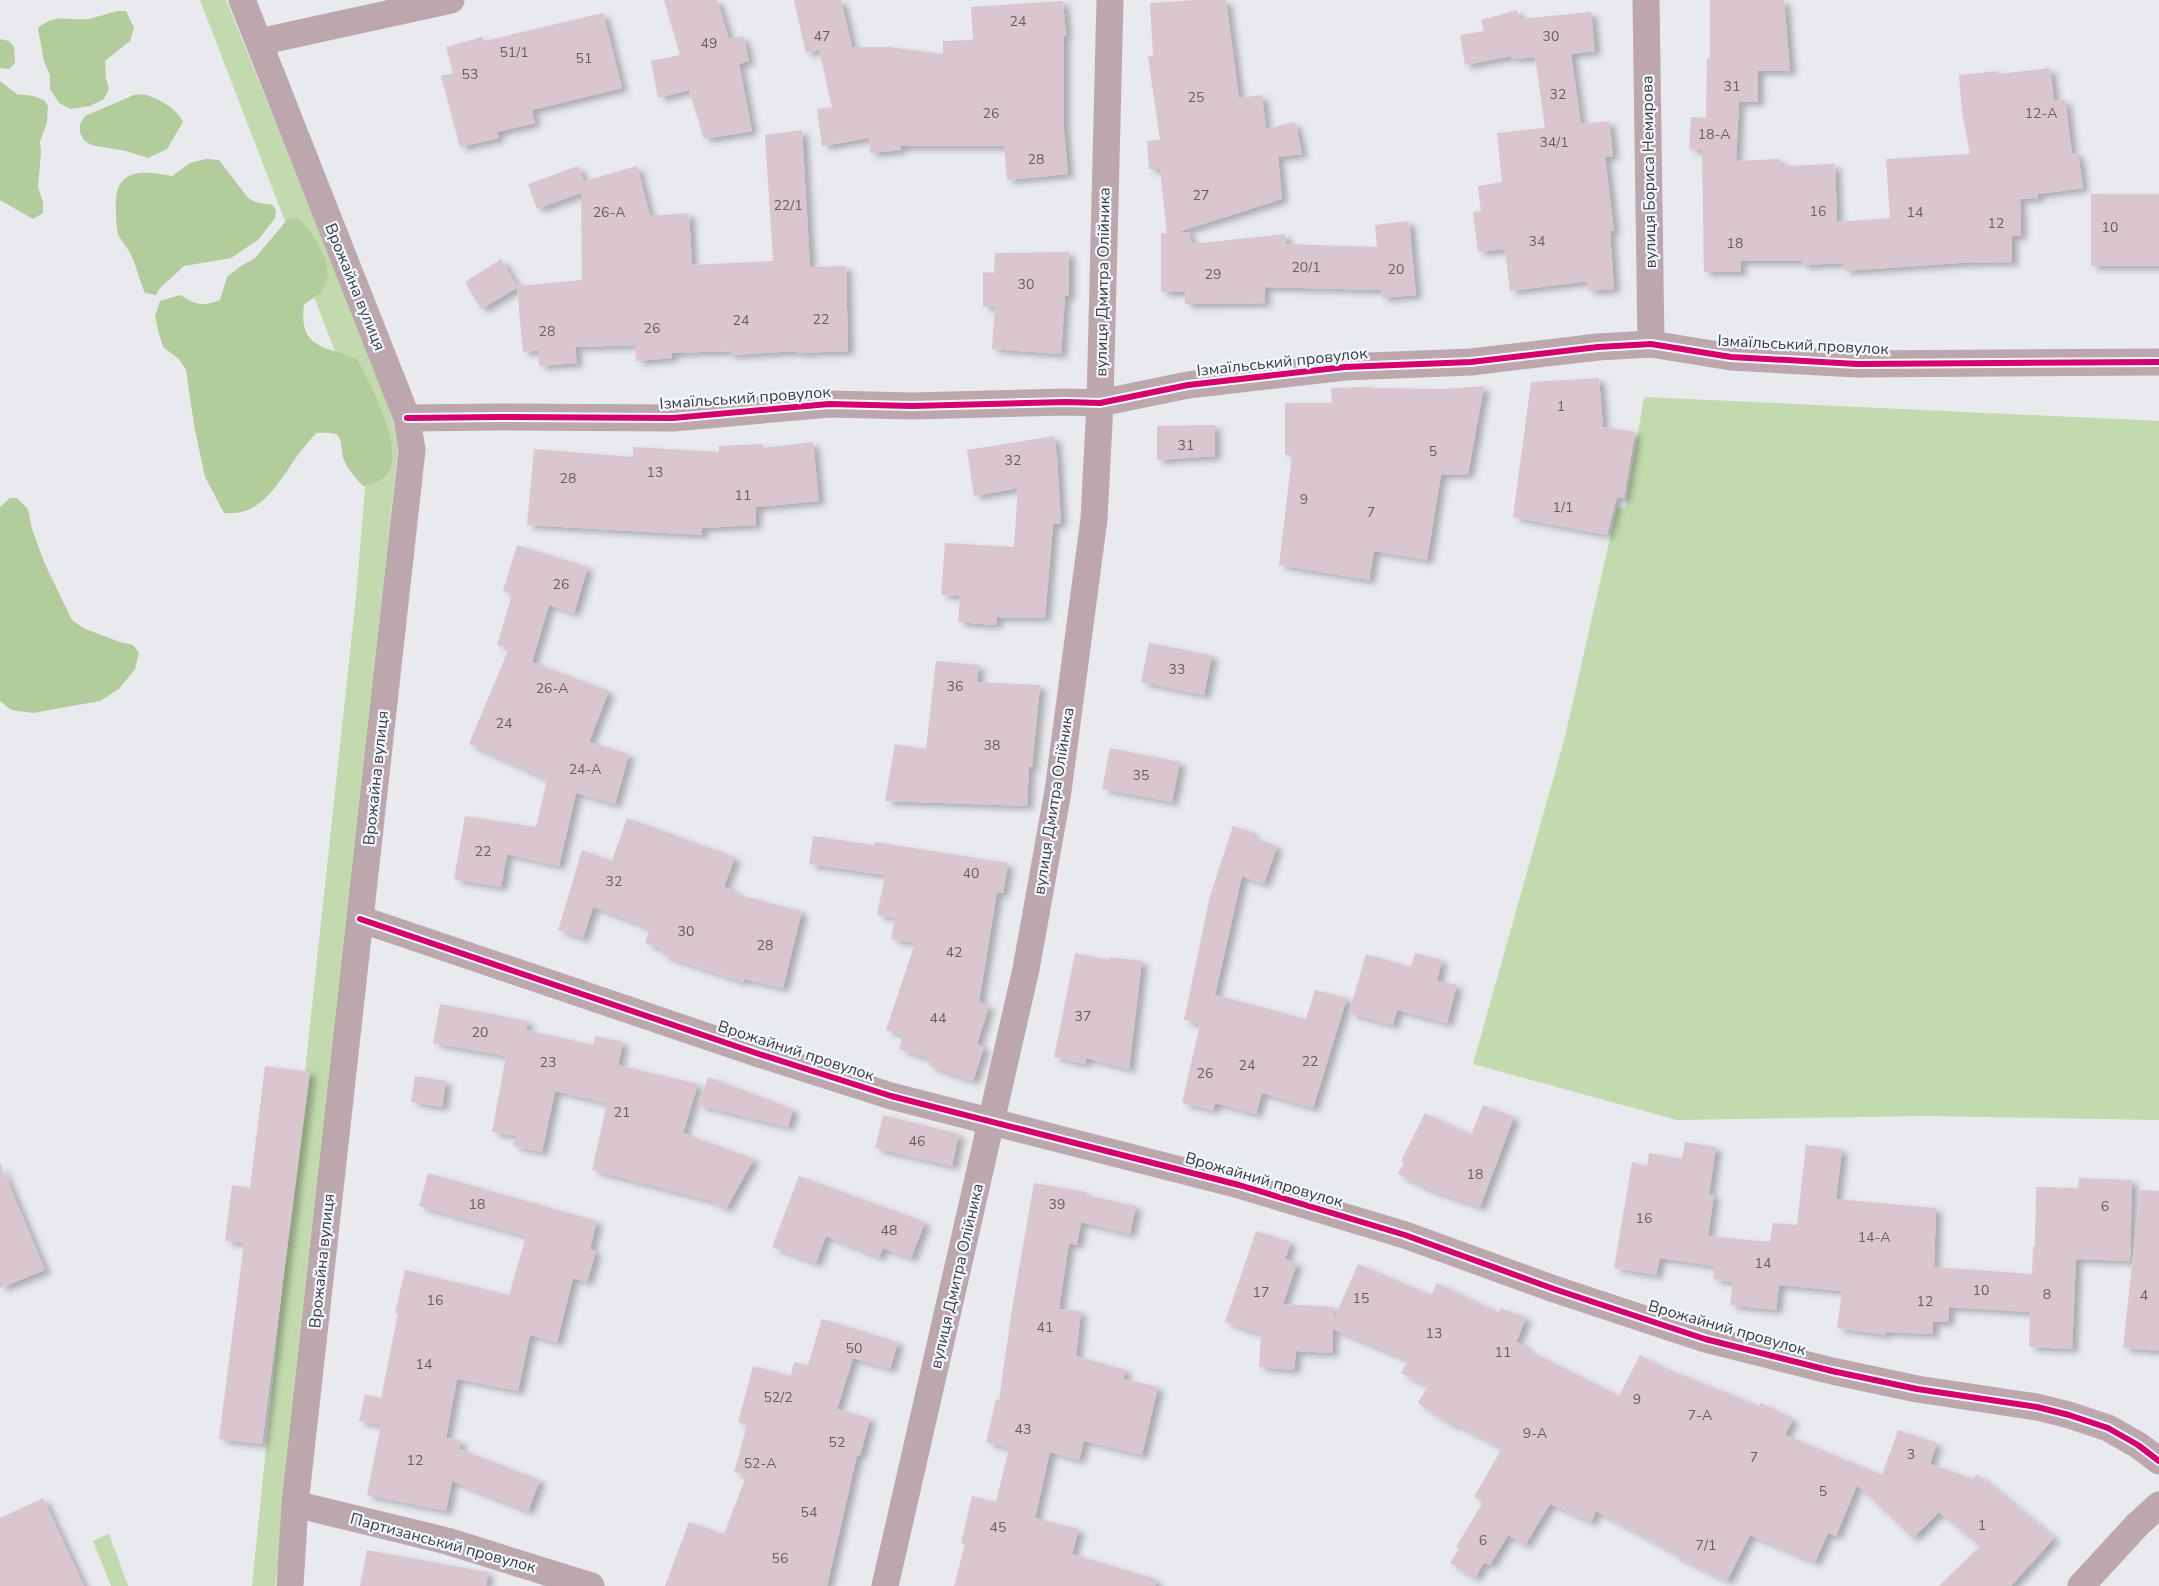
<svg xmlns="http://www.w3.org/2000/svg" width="2159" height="1586" font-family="'Nunito Sans',sans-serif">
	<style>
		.green { fill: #c2daad }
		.forest { fill: #b3cc9c }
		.building { fill: #d9c6cf; filter: url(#shadow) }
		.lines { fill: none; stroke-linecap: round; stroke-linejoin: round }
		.street { stroke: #bba7ac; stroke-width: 27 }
		.cycleway-casing { stroke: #f2f7fe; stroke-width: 10 }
		.cycleway { stroke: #d6006c; stroke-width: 6 }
		.labels { text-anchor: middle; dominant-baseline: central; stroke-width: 4.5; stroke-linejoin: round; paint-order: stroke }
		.number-label { font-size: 14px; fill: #625f64 }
		.street-label { font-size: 16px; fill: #3b3d41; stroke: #f2f7fe }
	</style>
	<defs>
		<filter id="shadow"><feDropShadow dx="6" dy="4" stdDeviation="3" flood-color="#0004"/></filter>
	</defs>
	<rect width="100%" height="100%" fill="#e8eaee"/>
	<path class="green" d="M200,0H226L377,374L393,421L398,447L286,1499L275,1586H252L294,1173L356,597L369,440Z
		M1644,397L2159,421V1120L1925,1116L1677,1120L1473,1064L1565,737L1617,507L1625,508Z
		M108,1534H109L128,1586H111L93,1541Z"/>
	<path class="forest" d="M117,11H126L134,28L130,41L105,61L106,78L109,89L104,99L90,106L71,109L59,103L50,89V75L44,62L38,28C58,11 70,23 93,18C101,16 109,13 117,11Z
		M0,39L9,41L14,47L15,63L9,69L0,68Z
		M0,81L17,94L33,96L44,100L48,106L47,122L40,142L41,152L38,187L43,202V213L33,219L0,200Z
		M142,94C156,97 177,108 183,122L167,149L148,158L126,151L91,145L84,140L80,133V124L85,116L134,95Z
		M206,159L219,160L249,199L259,203L273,205L276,211L275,218L258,240L231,258L184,266L160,288L156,295L145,293C140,282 138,272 134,262C131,252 125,246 120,238C116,232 116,219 116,211C113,168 140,170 172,176L190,163Z
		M298,218C313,233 339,268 322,290C318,296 309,300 304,305C298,350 327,346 357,359C370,383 401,443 390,469C385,480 373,484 363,486C356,478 346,468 343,457C339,434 343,432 316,433C309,441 301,450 295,459C277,485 260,517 224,513L205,477L194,425L186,370L179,359L163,347L158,330L155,316L160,301L180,295C198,305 200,307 220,300L227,277L241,266L255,258L287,220Z
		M10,498H17L28,509L32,529L44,562L72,620L83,628L120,642L133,645L139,653L135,669L119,689L100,701L33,713L11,710L0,701V507Z"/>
	<path class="building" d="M664,0H717L729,39L743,36L749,61L739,64L752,131L704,139L689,90L658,98L651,61L680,55Z
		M794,0H841L852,47H889L943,54V41L973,40L971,7L1063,1L1066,36H1064V130L1068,174L1007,180L1004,146H900L901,150L870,153L869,138L822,146L817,109L832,107L819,50L806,53Z
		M1197,0H1226L1239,98L1262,95L1266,129L1295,122L1302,154L1278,157L1282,199L1178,232H1189L1192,244L1285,234L1286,244L1377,247L1375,225L1409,221L1416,295L1382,298L1381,290L1265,287V303L1185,304V292H1161V233H1167L1160,169H1149L1147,141L1160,140L1148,56H1153L1150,3Z
		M1710,0H1784L1790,71H1758V102H1739L1736,161L1780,159L1781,166L1835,164L1837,222L1890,218L1886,159L1970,154L1962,111L1959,75L1997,71L1998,74L2050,68L2054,101L2065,99L2072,154L2078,153L2083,188L2038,194V198L2020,199L2021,236H2012V262L1958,263L1844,271L1843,263L1802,265V261H1740L1741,272H1704L1702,150L1689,149L1691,117L1706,118L1707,58H1710Z
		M1517,10L1520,19L1591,12L1595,51L1571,54L1581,124L1609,121L1613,156L1605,157L1614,231H1610L1614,289L1588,291L1587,281L1510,291L1505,249L1478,252L1473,212L1481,211L1478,186L1502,182L1497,133L1545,128L1535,57L1512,59L1511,56L1465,65L1460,35L1484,31L1481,20Z
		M603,13L622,88L532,110L535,123L497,132L499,138L460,147L441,76L453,73L446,47L482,37L484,41Z
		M802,130L810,267L846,266L848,351L796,353V351L730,355V351L672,353V358L636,361L635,345L575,347L577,363L539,366L538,350L523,352L517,288L481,309L465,282L501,259L517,286L582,280L581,193L537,209L528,184L578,166L584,181L637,166L650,216L689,213L692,265L773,261L765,135Z
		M2091,194H2159V266H2091Z
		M1069,252V296H1065L1061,354L992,349L995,307H983V272L994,273L995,253Z
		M1599,378L1603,427L1635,432L1624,498L1617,497L1607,535L1513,517L1531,382Z
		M1484,386L1468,474L1441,475L1427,560L1374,551L1369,580L1279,565L1292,455H1285V403H1332L1331,388L1372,387V388L1445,389Z
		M1215,425V456L1157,460V426Z
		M1054,436L1057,457L1061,523L1053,524L1045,618L997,617L996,625L958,622L960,596L941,595L945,543L1014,547L1018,488L974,496L967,450Z
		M813,442L819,501L756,507V525L702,528V535L527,525L534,449L633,457V447L719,452V446L763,444V448Z
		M517,545L588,567L574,613L549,605L532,662L609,691L589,742L629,754L615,804L576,793L559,866L507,854L501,887L454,879L465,816L536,827L547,779L469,744L509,648L497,645L512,594L503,591Z
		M1149,643L1212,655L1204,695L1141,682Z
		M936,661L979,665L977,682L1040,685L1032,767H1029L1027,806L885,801L895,744L926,749Z
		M1110,748L1180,762L1172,802L1102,789Z
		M627,818L735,857L724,887L736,891L735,894L802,911L783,988L744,979L743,982L662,955L663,949L645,943L650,928L593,907L583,938L558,930L582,850L612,861Z
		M1233,826L1252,832L1251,837L1277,846L1264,884L1242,876L1215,995L1306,1019L1315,990L1347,998L1313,1108L1262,1093L1256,1114L1215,1103L1213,1110L1182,1103L1200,1024L1184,1020L1210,896Z
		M813,836L874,845L875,842L1008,863L1003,893L997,892L979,1002L989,1006L977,1044L984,1047L973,1081L929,1066L931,1059L899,1049L903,1035L886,1030L915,943L891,939L895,918L877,915L885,875L809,864Z
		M1075,953L1109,960V957L1142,961L1129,1069L1086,1058L1085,1064L1054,1057Z
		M1415,953L1442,960L1437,981L1457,985L1447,1023L1397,1010L1393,1025L1349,1013L1366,954L1411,967Z
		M440,1004L528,1021L526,1030L593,1045L595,1036L623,1042L618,1065L698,1084L683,1133L754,1159L726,1209L712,1201L592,1170L607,1103L555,1091L542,1152L513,1146L516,1136L492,1132L506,1056L433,1043Z
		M265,1066L310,1072L262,1444L219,1439L244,1243L225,1241L232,1185L250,1188Z
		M415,1076L446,1081L442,1107L411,1102Z
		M708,1077L793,1109L788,1127L698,1105Z
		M1483,1105L1514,1117L1480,1207L1429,1189L1398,1174L1404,1162L1401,1161L1425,1113L1471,1135Z
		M883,1115L959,1134L952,1166L875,1148Z
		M1685,1142L1716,1147L1709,1194H1714L1708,1236L1770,1242L1773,1223L1797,1225L1806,1145L1842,1149L1836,1199L1936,1208L1934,1267L2032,1274L2033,1246L2035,1247L2036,1187L2078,1188L2079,1178L2132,1180L2130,1261L2076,1259L2072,1349L2029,1347L2030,1312L1949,1307L1948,1322H1933V1334L1886,1332V1335L1837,1328L1842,1291L1779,1285L1776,1310L1730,1305L1733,1282L1713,1279L1714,1266L1660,1258L1656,1275L1614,1268L1632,1162L1647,1166L1649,1153L1682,1159Z
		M0,1163L45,1270L0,1288Z
		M428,1173L597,1221L590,1249L596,1251L587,1282L573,1278L557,1342L530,1335L518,1391L457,1379L446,1438L460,1440L459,1449L540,1480L528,1511L452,1481L446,1511L367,1495L381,1425L359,1421L365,1394L381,1398L398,1313H395L405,1270L509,1295L526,1236L419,1206Z
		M799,1176L925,1222L911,1258L883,1248L879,1257L826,1236L816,1263L772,1247Z
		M1034,1183L1086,1192V1195L1136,1206L1130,1234L1081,1222L1077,1245L1069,1243L1059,1309L1081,1311L1076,1356L1126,1370L1123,1379L1158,1387L1142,1455L1084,1441L1079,1460L1050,1452L1035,1518L1079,1529L1072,1554L1156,1579L1155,1586H954L965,1544L961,1543L972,1496L996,1502L1009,1448L986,1442L996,1399L999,1400L1013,1303Z
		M2140,1190L2159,1191V1351L2123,1348Z
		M1256,1231L1291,1242L1285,1259L1297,1263L1283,1304L1334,1307V1319L1358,1264L1431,1295L1437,1283L1499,1313L1501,1308L1526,1318L1516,1342L1526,1346L1525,1349L1619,1396L1640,1355L1662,1367L1759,1406L1761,1403L1793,1419L1785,1435L1882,1475L1898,1430L1937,1443L1930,1464L1973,1479L1977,1474L2054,1538L2011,1586H1939L1980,1546L1939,1512L1913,1538L1857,1485L1836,1536L1828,1533L1815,1562L1750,1535L1727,1581L1672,1554L1673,1552L1596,1511L1591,1522L1550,1504L1525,1545L1508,1535L1490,1565L1484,1562L1475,1578L1450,1563L1459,1549L1456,1547L1483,1502L1474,1497L1502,1448L1453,1423L1452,1425L1418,1403L1428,1386L1401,1373L1408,1360L1333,1329L1332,1353L1296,1351L1294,1370L1259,1367L1261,1334L1225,1322Z
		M822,1319L898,1342L890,1369L853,1358L837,1409L870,1418L860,1456L857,1455L827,1586H665L689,1522L724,1534L746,1476L734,1472L747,1425L738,1422L753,1366L791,1376L794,1362L808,1365Z
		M43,1498L84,1586H0V1518Z
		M367,1550L488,1572L486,1586H360Z"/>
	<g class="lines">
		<path class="street" d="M242,0L407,418L412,450L295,1504L290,1586
			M1646,0L1651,344
			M259,42L451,0
			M407,418L499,417L673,418L829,404L912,406L1066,402L1100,403L1188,385L1345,367L1471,362L1598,347L1651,344L1731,357L1857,364L2159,362
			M360,919L759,1054L891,1096L1239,1185L1405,1235L1554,1289L1705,1339L1832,1371L1917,1389L2037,1407L2069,1415L2108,1428L2138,1445L2159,1461
			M295,1504L447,1541L591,1586
			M885,1586L1026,969L1058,791L1094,519L1100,403L1110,0
			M2081,1586L2137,1525L2159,1505"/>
		<defs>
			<path id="cycleway" d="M407,418L499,417L673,418L829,404L912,406L1066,402L1100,403L1188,385L1345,367L1471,362L1598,347L1651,344L1731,357L1857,364L2159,362
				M360,919L759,1054L891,1096L1239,1185L1405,1235L1554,1289L1705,1339L1832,1371L1917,1389L2037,1407L2069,1415L2108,1428L2138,1445L2159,1461"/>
		</defs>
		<use href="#cycleway" class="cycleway-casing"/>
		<use href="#cycleway" class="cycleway"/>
	</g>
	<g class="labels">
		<g class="number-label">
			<text x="1018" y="21">24</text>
			<text x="822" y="36">47</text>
			<text x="1551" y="36">30</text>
			<text x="709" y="43">49</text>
			<text x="514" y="52">51/1</text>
			<text x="584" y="58">51</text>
			<text x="470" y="74">53</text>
			<text x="1732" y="86">31</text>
			<text x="1558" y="94">32</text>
			<text x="1196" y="97">25</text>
			<text x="991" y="113">26</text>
			<text x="2041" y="113">12-А</text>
			<text x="1714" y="134">18-А</text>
			<text x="1554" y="142">34/1</text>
			<text x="1036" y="159">28</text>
			<text x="1201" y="195">27</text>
			<text x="788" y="205">22/1</text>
			<text x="1818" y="211">16</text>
			<text x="609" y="212">26-А</text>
			<text x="1915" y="212">14</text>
			<text x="1996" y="223">12</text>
			<text x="2110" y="227">10</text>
			<text x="1537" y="241">34</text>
			<text x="1735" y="243">18</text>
			<text x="1306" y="267">20/1</text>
			<text x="1396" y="269">20</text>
			<text x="1213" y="274">29</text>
			<text x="1026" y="284">30</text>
			<text x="821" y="319">22</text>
			<text x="741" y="320">24</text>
			<text x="652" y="328">26</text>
			<text x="547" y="331">28</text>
			<text x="1561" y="406">1</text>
			<text x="1186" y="445">31</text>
			<text x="1433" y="451">5</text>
			<text x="1013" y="460">32</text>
			<text x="655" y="472">13</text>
			<text x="568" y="478">28</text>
			<text x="743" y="495">11</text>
			<text x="1304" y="499">9</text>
			<text x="1563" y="507">1/1</text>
			<text x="1371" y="512">7</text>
			<text x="561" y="584">26</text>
			<text x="1177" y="669">33</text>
			<text x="955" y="686">36</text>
			<text x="552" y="688">26-А</text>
			<text x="504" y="723">24</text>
			<text x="992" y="745">38</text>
			<text x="585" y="769">24-А</text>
			<text x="1141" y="775">35</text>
			<text x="483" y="851">22</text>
			<text x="971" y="873">40</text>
			<text x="614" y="881">32</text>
			<text x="686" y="931">30</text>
			<text x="765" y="945">28</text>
			<text x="954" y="952">42</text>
			<text x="1083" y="1016">37</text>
			<text x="938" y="1018">44</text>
			<text x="480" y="1032">20</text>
			<text x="1310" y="1061">22</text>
			<text x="548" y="1062">23</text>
			<text x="1247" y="1065">24</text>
			<text x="1205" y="1073">26</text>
			<text x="622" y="1112">21</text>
			<text x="917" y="1141">46</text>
			<text x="1475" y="1174">18</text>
			<text x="477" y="1204">18</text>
			<text x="1057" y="1204">39</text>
			<text x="2105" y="1206">6</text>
			<text x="1644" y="1218">16</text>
			<text x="889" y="1230">48</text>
			<text x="1874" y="1237">14-А</text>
			<text x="1763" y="1263">14</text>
			<text x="1981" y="1290">10</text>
			<text x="1261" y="1292">17</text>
			<text x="2047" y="1294">8</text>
			<text x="2144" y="1295">4</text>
			<text x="1361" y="1298">15</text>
			<text x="435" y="1300">16</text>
			<text x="1925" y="1301">12</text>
			<text x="1045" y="1327">41</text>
			<text x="1434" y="1333">13</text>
			<text x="854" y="1348">50</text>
			<text x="1503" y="1352">11</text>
			<text x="424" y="1364">14</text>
			<text x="778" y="1397">52/2</text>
			<text x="1637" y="1399">9</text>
			<text x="1700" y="1415">7-А</text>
			<text x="1023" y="1429">43</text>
			<text x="1535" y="1433">9-А</text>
			<text x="837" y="1442">52</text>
			<text x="1911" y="1454">3</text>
			<text x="1754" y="1457">7</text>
			<text x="415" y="1460">12</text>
			<text x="760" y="1463">52-А</text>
			<text x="1823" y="1491">5</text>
			<text x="809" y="1512">54</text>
			<text x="1982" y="1525">1</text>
			<text x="998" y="1527">45</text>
			<text x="1483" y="1540">6</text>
			<text x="1706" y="1545">7/1</text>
			<text x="780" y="1558">56</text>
		</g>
		<g class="street-label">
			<text transform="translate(1649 172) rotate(-91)">вулиця Бориса Немирова</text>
			<text transform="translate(1103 282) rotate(-89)">вулиця Дмитра Олійника</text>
			<text transform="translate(355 287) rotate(68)">Врожайна вулиця</text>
			<text transform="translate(1803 345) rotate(3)">Ізмаїльський провулок</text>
			<text transform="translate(1282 362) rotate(-6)">Ізмаїльський провулок</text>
			<text transform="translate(745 398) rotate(-4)">Ізмаїльський провулок</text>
			<text transform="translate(376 778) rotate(-84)">Врожайна вулиця</text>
			<text transform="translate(1054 801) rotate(-81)">вулиця Дмитра Олійника</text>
			<text transform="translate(796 1051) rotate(18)">Врожайний провулок</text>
			<text transform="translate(1264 1180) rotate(16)">Врожайний провулок</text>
			<text transform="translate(322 1261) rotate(-84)">Врожайна вулиця</text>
			<text transform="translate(957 1276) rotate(-77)">вулиця Дмитра Олійника</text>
			<text transform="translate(1727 1328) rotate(16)">Врожайний провулок</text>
			<text transform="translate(443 1543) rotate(15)">Партизанський провулок</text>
		</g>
	</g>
</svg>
